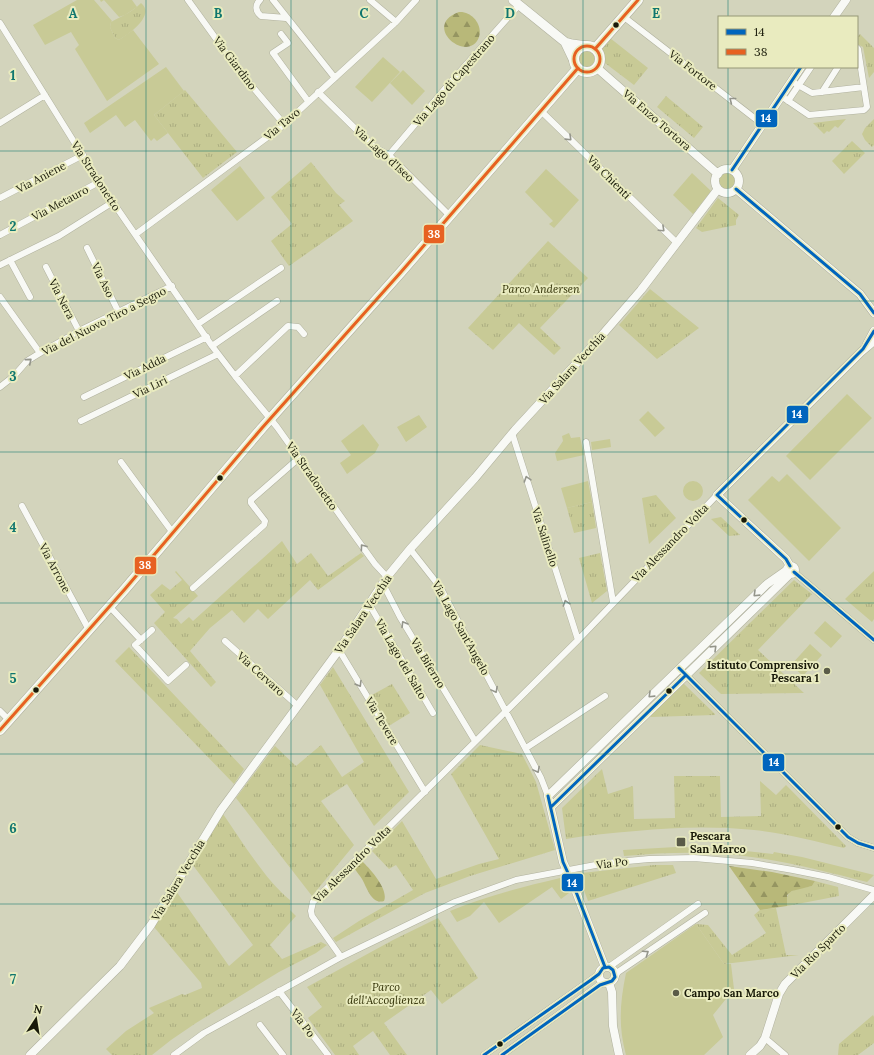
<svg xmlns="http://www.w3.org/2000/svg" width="874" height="1055" font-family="Lora,serif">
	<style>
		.grass { fill: url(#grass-tufts) }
		.forest { fill: url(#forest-firs) }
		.garden { fill: #c8ca96 }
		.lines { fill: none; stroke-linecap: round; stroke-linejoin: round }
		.minor-casing { stroke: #b0b19e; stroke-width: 7 }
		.tertiary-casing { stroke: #b0b19e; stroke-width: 9 }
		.secondary-casing { stroke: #b0b19e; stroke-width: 10 }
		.primary-casing { stroke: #b0b19e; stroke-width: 11 }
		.minor { stroke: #f8f9f5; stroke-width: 6 }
		.tertiary { stroke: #f8f9f5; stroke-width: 8 }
		.secondary { stroke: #f8f9f5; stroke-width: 9 }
		.primary { stroke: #f8f9f5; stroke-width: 10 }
		.bus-1-casing { stroke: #e9ebbf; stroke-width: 6 }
		.bus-2-casing { stroke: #e9ebbf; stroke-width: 6 }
		.bus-1 { stroke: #0065bd; stroke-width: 3 }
		.bus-2 { stroke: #e76121; stroke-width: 3 }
		.oneway { stroke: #94958b }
		.grid { fill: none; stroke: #0f766e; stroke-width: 1; stroke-opacity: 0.55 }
		.bus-dot { fill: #191a09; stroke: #e9ebbf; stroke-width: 1.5 }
		.poi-dot { fill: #5a5b48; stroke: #e9ebbf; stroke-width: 1.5 }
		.labels { text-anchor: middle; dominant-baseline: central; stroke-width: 4; stroke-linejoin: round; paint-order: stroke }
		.street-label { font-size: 11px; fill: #191a09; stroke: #e9ebbf }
		.park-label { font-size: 11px; font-style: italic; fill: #2e2e03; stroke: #e9ebbf }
		.poi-label { font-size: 11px; font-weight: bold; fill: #191a09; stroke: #e9ebbf; text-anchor: start }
		.grid-label { font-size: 13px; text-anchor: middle; font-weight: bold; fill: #0f766e; stroke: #e9ebbf; stroke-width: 4; stroke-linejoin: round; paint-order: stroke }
		.line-badge { stroke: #e9ebbf; stroke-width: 1.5 }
		.badge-label { font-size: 11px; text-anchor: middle; font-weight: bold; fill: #fff }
	</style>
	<defs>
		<pattern id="grass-tufts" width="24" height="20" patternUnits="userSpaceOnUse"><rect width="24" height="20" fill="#c8ca96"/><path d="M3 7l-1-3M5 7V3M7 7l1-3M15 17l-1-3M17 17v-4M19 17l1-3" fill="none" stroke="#abad80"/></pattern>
		<pattern id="forest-firs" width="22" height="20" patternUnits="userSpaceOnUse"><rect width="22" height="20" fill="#b8b879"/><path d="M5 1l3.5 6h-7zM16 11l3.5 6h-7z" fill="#959561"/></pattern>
	</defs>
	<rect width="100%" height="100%" fill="#d3d4bc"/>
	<path class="grass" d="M141,3C156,15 129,34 119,40L115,38L110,27L111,22C122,16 132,12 141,3Z
		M860,34L874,48V72L869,78L863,47L857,44V37Z
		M610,38L648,68L634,85L601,60L599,51Z
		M185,90L237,152L203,178L154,115Z
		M666,96L703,127L694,138L657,107Z
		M846,119L838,128L835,126L829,132L827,131L824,134L813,123Z
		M874,119V145L872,147L865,140L862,134L865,128Z
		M852,141L865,153L844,174L832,161Z
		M311,162L336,193L345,201L339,205L353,221L289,266L271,241L292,224L271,197Z
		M718,198L739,215L736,220V225L702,232L696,228Z
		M548,241L588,278L540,328L561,348L554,355L519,323L493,350L468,328Z
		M650,289L699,328L657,359L619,325Z
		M656,495L676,518L649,544L642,498Z
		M592,502L596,528L574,533L567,508Z
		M721,517L740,535L729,536L711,519Z
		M282,541L297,564L311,553L328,576L361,553L364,556L318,590L310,580L268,619L258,609L244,623L232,610L210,628L190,651L216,682L211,687L154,623L165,612L150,595L162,584L170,590L182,580L175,572L176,571L198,596L173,618L177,619L181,624L189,617L193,621Z
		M600,553L607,591L592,603L579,558Z
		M874,571V619L872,622L845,599Z
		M794,580L812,594L758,650L804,693L721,694L699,673Z
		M129,647L244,769L234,784L115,661Z
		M333,667L409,792L374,826L347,784L321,801L354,845L312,896L236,798L275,746L296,766L321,745L342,777L364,762L320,685Z
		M683,683L715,714V715L651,717L650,716Z
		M392,684L410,713L387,727L370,696Z
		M480,745L522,754L536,782L555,850L470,876L425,893L336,942L333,938L359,921L413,890L396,865L389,869L372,851L402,821L436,879L479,864L499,859L451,774Z
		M602,769L608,794L633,786L634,819L675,818L674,776H720L721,817L761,816L760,781L776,795L786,785L846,846L844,848C814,841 785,833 754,830C715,826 676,827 636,831C612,833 589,835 566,839L562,808Z
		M223,814C242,841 265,880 290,900V910L296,916L270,945L282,959L321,942L327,945L316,953L279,972L196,1023L171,1040L152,1055H112L106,1049L126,1031L154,1013L149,1008L182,994L185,995L202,988L201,983L154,927L176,891L229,966L253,945L192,864Z
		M676,847L718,848L773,854L774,852L802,857L874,875L867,882C816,869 765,856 713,853C683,852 654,853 624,856L623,850Z
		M654,865H673L676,873L588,901L579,877L582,873Z
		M815,881L838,887L839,896L787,906C784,888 799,889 812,886Z
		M776,908L786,955H799L724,964L696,924L708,925L732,955L766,933L754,915L760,910Z
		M438,918L478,978L442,1004L431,990L384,1023L407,1055H390L373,1031L353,1046L359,1055H335L308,1018L322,1007L307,987L393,940Z
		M873,1015L874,1017V1043L858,1055H838L839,1044Z"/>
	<path class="forest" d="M459,12C472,11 483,25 479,37C469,65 420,26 459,12Z
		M362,861C370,869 389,889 384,901C372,905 367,888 362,879C360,876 357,872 354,868Z
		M729,866L772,872L815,881L812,886L792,891L787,895V906L760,910Z"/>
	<path class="garden" d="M77,0H94L112,21L111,22L110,27L115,38L119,40L133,30L159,64L107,101L75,49L79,45L71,32L45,45L33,25Z
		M100,0H132L137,7L125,15L119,17L104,0L101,2Z
		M578 59a9 9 0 1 1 18 0a9 9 0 1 1-18 0Z
		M383,57L400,72L372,102L355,87Z
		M166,67L184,91L154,115L168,133L157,141L154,138L151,141L135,120L125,127L116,115L90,133L84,123Z
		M403,70L425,91L412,105L390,83Z
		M240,166L265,198L237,221L211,190Z
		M546,169L579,200L554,228L549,224L553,221L525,192Z
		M718 181a9 9 0 1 1 18 0a9 9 0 1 1-18 0Z
		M692,173L711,191L693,214L673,195Z
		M847,394L872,418L810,480L786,456Z
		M648,411L665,428L655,437L639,420Z
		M419,415L427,427L406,442L397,427Z
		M363,424L379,445L375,453L347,474L340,463L351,455L341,441Z
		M569,433L571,438L580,437L584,455L557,461L555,453L563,441L562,436Z
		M610,439L611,447L592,450L591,442Z
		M787,474L841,528L809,561L748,500L772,476L779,482Z
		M588,481L592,502L567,508L561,488Z
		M683 491a10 10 0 1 1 20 0a10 10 0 1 1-20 0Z
		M825,621L842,636L831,648L814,633Z
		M810,644L822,655L803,676L791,665Z
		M560,878L564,880L569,893L561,899L552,887L499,923L484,902L470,916L457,922L450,911C485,896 523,887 560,878Z
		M696,924L724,964H731L734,989L713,1015L723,1037L704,1055H626C618,1026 620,1002 626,973Z"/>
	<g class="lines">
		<defs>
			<path id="minor" d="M188,0L240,72L284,124
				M260,0C255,5 255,11 261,16L286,18
				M273,0L335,78
				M370,0L396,22
				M624,17L762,124
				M0,23L99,182L212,346L235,376L277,427L349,528L375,564L387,577
				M281,34L288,43L273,53L308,101
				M791,81L812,93L864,87
				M318,92L374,147L389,155L450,216
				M822,92L838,67
				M781,96L809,115L864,110L867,107L858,49L857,48
				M788,101L811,67
				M541,111L677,243
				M0,123L45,95
				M389,155L449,84L519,5
				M0,198L83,155
				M136,234L281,127L396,22L416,0
				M0,235L99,182
				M87,248L119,313
				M10,260L30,297
				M0,265L59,236L113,202
				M46,267L79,331
				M0,297L40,353
				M198,324L281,268
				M212,346L277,301
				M235,376L288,326L298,327L304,334
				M0,387L14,376L27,361L40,353L79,331L172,286
				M84,397L207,337
				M81,421L218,354
				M512,433L578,640
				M586,442L613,602
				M121,462L173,533
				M22,506L89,630
				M410,549L440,587L541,778L548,796
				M794,572L874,640
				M383,584L400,617L475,741
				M193,588L264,525L265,521L251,503V500L299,458
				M369,604L433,713
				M110,607L141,640
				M152,630L135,645L168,681L186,665
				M225,641L298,706
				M339,650L425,792
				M679,668L848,837L858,843L874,848
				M0,711L9,720
				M526,748L605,696
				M341,957L312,916L311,911L313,902L578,640L717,495
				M609,967L698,904
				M615,977L618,972L705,913
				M279,991L328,1055
				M260,1025L283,1055
				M765,1038L785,1055
				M174,1055L204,1033L341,957L455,902L516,880L606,863L649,859L694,858L752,863L793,870L828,877L874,890
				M484,1055L599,974
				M502,1055L599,985L605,983"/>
			<path id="tertiary" d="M834,17L846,0
				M596,67L718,174
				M715 181a12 12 0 1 1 24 0a12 12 0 1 1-24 0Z
				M732,170L801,67
				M736,189L860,294L874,313
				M867,344L874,331
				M787 570a4 4 0 1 1 8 0a4 4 0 1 1-8 0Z
				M790,566L786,559L717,495L861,352L874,341
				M551,807L790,574
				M605,967L573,884L563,862L548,796L767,584L787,570
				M599 975a8 8 0 1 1 16 0a8 8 0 1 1-16 0Z
				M609,983L612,992L613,1026L619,1055
				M30,1055L120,966L151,925L221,810L339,650L387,577L410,549L475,478L515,430L596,342L641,290L718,189
				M750,1055L760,1046L765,1038L779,994L785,984L874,895"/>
			<path id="secondary" d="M513,0L565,42L572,44L587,46
				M565,42L575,63"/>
			<path id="primary" d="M574 59a13 13 0 1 1 26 0a13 13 0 1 1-26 0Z
				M595,49L638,0
				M0,730L125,589L262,428L401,272L578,68"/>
		</defs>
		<use href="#minor" class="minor-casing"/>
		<use href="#tertiary" class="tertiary-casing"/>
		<use href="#secondary" class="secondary-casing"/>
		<use href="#primary" class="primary-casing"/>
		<use href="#minor" class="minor"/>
		<use href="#tertiary" class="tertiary"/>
		<use href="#secondary" class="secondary"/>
		<use href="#primary" class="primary"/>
		<defs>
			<path id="bus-1" d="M732,170L801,67
				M736,189L860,294L874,313
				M717,495L863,349L874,331
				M717,495L786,559L790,566
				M794,572L874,640
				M679,668L848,837L858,843L874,848
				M548,796L563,862L573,884L605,967
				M551,807L686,675
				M484,1055L591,980L599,974L603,968L609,967L613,970L615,977L612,981L600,985L502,1055"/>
			<path id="bus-2" d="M574 59a13 13 0 1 1 26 0a13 13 0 1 1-26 0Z
				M595,49L638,0
				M0,730L125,589L262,428L401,272L578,68"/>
		</defs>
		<use href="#bus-1" class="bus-1-casing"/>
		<use href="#bus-2" class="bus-2-casing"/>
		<use href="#bus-1" class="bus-1"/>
		<use href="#bus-2" class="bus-2"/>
	</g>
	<defs><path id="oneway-chevron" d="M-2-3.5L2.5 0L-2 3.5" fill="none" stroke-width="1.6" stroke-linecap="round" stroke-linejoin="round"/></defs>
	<g class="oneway">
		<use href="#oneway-chevron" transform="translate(732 100) rotate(-142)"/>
		<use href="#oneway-chevron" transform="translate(569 138) rotate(44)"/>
		<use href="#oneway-chevron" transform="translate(662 229) rotate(43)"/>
		<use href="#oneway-chevron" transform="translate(29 361) rotate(-40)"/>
		<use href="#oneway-chevron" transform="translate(527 479) rotate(-108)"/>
		<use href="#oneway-chevron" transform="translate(363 547) rotate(-126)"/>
		<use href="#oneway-chevron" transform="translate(756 594) rotate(136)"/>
		<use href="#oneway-chevron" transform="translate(566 603) rotate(-108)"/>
		<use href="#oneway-chevron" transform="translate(404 624) rotate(-121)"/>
		<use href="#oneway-chevron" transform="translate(714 648) rotate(-44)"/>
		<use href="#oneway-chevron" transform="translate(359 684) rotate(59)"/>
		<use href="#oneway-chevron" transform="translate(495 690) rotate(62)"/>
		<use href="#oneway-chevron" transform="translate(651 695) rotate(136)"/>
		<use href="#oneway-chevron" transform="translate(537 770) rotate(62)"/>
		<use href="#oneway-chevron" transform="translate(646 953) rotate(-34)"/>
	</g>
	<path class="grid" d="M146,0V1055M291,0V1055M437,0V1055M583,0V1055M728,0V17M728,67V1055M0,151H874M0,301H874M0,452H874M0,603H874M0,754H874M0,904H874"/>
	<g class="bus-dot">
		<circle cx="616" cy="25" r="3.5"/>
		<circle cx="220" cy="478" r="3.5"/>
		<circle cx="744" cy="520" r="3.5"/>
		<circle cx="36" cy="690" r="3.5"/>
		<circle cx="669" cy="691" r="3.5"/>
		<circle cx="838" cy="827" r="3.5"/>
		<circle cx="500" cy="1044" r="3.5"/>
	</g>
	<g class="poi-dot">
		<circle cx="827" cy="671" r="4"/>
		<rect x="676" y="837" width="10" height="10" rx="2"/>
		<circle cx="676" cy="993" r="4"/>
	</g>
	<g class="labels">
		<g class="street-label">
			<text transform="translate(235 63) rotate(53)">Via Giardino</text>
			<text transform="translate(693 70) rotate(38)">Via Fortore</text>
			<text transform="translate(454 80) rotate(-49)">Via Lago di Capestrano</text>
			<text transform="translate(657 120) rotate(41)">Via Enzo Tortora</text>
			<text transform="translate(282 124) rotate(-40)">Via Tavo</text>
			<text transform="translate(384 154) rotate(42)">Via Lago d'Iseo</text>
			<text transform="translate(96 176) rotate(57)">Via Stradonetto</text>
			<text transform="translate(41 177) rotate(-28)">Via Aniene</text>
			<text transform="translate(609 177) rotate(45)">Via Chienti</text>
			<text transform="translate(60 203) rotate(-28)">Via Metauro</text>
			<text transform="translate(103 280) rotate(64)">Via Aso</text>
			<text transform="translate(62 299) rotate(63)">Via Nera</text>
			<text transform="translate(104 321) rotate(-27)">Via del Nuovo Tiro a Segno</text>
			<text transform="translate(145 367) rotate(-26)">Via Adda</text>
			<text transform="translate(572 368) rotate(-48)">Via Salara Vecchia</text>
			<text transform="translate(150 387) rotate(-26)">Via Liri</text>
			<text transform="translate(312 476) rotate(55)">Via Stradonetto</text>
			<text transform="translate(545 537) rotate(72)">Via Salinello</text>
			<text transform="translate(670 543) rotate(-46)">Via Alessandro Volta</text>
			<text transform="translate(55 568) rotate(62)">Via Arrone</text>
			<text transform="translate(363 614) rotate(-56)">Via Salara Vecchia</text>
			<text transform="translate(461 628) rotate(61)">Via Lago Sant'Angelo</text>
			<text transform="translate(401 659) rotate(60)">Via Lago del Salto</text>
			<text transform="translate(428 663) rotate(59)">Via Biferno</text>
			<text transform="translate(261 674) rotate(42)">Via Cervaro</text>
			<text transform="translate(382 721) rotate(59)">Via Tevere</text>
			<text transform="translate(612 863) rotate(-7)">Via Po</text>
			<text transform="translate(352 864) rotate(-45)">Via Alessandro Volta</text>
			<text transform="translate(178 880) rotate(-59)">Via Salara Vecchia</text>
			<text transform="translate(818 951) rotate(-45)">Via Rio Sparto</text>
			<text transform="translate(303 1023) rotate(53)">Via Po</text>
		</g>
		<g class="park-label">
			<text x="541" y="289">Parco Andersen</text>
			<text x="386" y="987">Parco<tspan x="386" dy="13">dell'Accoglienza</tspan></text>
		</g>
		<g class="poi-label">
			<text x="819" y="665" text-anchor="end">Istituto Comprensivo<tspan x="819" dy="13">Pescara 1</tspan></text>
			<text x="690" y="836">Pescara<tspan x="690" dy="13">San Marco</tspan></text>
			<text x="684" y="993">Campo San Marco</text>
		</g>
	</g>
	<g class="grid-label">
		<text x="73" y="18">A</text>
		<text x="218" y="18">B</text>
		<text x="364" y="18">C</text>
		<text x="510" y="18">D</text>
		<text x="656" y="18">E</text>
		<text x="13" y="80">1</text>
		<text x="13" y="231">2</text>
		<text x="13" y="381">3</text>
		<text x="13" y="532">4</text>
		<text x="13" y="683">5</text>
		<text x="13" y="833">6</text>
		<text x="13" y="984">7</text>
	</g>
	<g class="line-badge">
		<rect x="755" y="109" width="23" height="19" rx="4" fill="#0065bd"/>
		<rect x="423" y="224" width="22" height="20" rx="4" fill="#e76121"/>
		<rect x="786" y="405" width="23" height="19" rx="4" fill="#0065bd"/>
		<rect x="134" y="556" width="23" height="19" rx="4" fill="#e76121"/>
		<rect x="762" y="753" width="23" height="19" rx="4" fill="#0065bd"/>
		<rect x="561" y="873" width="23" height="19" rx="4" fill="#0065bd"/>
	</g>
	<g class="badge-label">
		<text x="766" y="122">14</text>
		<text x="434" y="238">38</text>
		<text x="797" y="418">14</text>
		<text x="145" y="569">38</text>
		<text x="774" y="766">14</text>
		<text x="572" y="887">14</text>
	</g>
	<rect x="718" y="16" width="140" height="52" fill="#e9ebbf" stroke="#969776"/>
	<rect x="726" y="29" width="20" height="6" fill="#0065bd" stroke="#969776"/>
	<text x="754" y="36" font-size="12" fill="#191a09">14</text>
	<rect x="726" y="49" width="20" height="6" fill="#e76121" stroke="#969776"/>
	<text x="754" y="56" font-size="12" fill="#191a09">38</text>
	<g transform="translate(36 1019) rotate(12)" stroke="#e9ebbf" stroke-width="3" paint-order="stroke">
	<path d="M0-3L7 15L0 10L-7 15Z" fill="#191a09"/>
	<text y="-6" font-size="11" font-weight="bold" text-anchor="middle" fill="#191a09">N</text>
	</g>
</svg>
